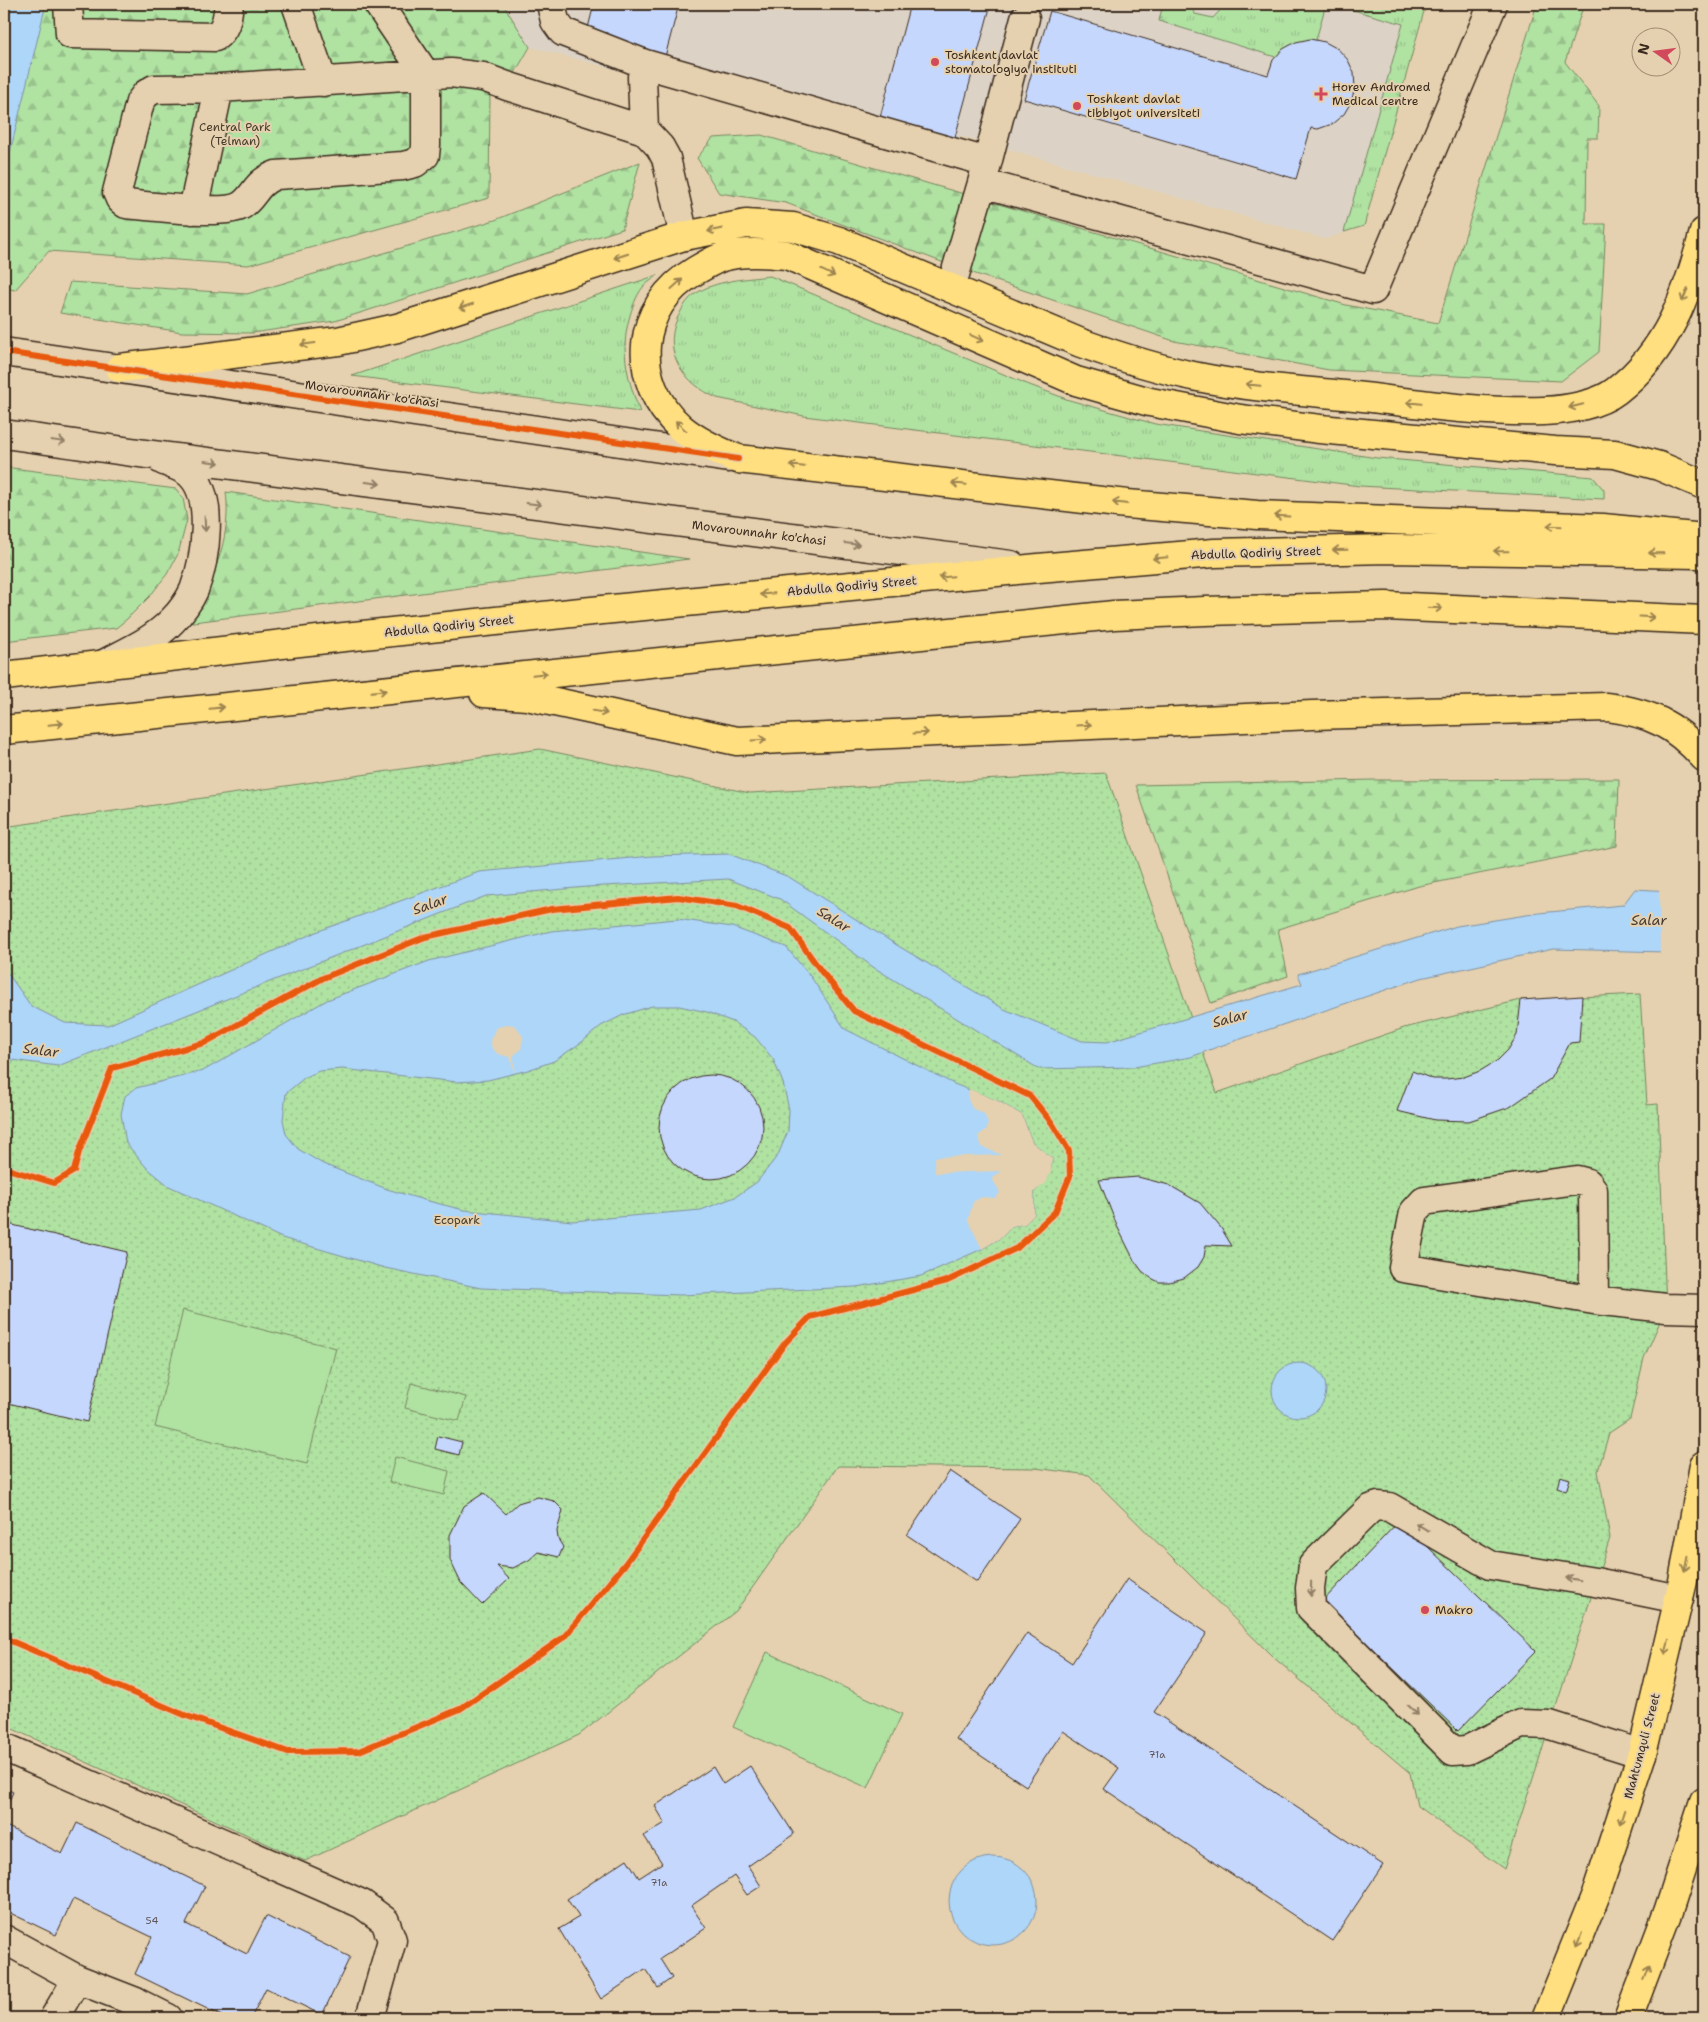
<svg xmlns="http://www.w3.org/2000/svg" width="1708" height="2022" font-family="'Shantell Sans',sans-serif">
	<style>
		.built { fill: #dcd3c6 }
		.grass { fill: url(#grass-tufts); stroke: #768660 }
		.forest { fill: url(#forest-firs); stroke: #768660 }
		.park { fill: url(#park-dots); stroke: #768660 }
		.pitch { fill: #b0e2a2; stroke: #768660 }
		.water { fill: #aed6f8; stroke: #8091a1; fill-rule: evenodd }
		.pier { fill: #e5d1af }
		.building { fill: #c6d7fd; stroke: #3b2a1e }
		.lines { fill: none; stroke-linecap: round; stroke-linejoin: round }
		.minor-casing { stroke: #3b2a1e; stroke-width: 31 }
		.major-casing { stroke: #3b2a1e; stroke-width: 31 }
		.minor { stroke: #e5d1af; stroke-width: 28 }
		.major { stroke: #ffdf80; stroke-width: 28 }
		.cycleway-casing { stroke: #e5d1af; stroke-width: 9 }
		.cycleway { stroke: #e8590c; stroke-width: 6 }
		.oneway { stroke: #9d844f }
		.oneway2 { stroke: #907e66 }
		.poi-dot { fill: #d1495b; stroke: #e5d1af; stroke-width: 2 }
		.labels { text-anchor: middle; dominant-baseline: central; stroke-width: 4; stroke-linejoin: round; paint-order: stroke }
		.number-label { font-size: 10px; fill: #5e5556 }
		.poi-label { font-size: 12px; fill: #3b2a1e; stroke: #e5d1af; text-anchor: start }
		.park-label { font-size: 12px; fill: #473c2b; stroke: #e5d1af }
		.street-label { font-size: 12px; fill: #3b2a1e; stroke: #e5d1af }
		.water-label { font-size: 14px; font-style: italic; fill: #463b34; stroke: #e5d1af }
	</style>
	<defs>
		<pattern id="grass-tufts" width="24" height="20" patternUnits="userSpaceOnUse" patternTransform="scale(1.25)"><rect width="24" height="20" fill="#b0e2a2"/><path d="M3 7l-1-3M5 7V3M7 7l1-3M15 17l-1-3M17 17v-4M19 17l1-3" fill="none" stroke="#98c28b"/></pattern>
		<pattern id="forest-firs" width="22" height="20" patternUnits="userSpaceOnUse" patternTransform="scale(1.25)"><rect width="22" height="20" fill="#b0e2a2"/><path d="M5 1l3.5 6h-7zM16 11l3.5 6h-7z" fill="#98c28b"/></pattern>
		<pattern id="park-dots" width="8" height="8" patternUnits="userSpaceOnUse" patternTransform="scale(1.25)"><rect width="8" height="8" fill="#b0e2a2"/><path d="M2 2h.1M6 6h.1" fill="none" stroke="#98c28b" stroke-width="1.8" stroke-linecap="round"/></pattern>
	</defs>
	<rect width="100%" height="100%" fill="#e5d1af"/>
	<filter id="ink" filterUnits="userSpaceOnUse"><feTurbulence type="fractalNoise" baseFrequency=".02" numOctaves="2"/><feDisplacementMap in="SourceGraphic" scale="10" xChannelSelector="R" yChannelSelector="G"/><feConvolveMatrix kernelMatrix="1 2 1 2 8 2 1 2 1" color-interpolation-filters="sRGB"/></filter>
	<g filter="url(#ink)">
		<path class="built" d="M503,4H1426L1364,226L1325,239L961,136L943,155L530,47Z"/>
		<path class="grass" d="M1163,4H1189L1195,14L1213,18L1226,4H1326L1316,40L1282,59L1159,21Z
			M1332,4H1426L1364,226L1344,232L1403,24Z
			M658,275C653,279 647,283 643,287C636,296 632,308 629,319C620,352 628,381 640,412L352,376Z
			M770,276L1027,384L1069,400L1155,424L1377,458L1593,477L1604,490V499L1360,486L804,416L717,398C685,384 662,354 677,319C682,309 686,300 695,294C716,280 746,279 770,276Z"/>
		<path class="forest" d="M4,4H503L530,47L509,83L490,93L489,198L248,265L49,251L15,290L4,288Z
			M1537,4H1584L1565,62L1599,106L1598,138H1587L1586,224H1606L1599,352L1561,381L1329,370L1174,341L955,267L786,203L719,193L697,158L713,138L761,135L1346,305L1438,323Z
			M640,162L622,229L335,321L252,333L182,332L60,313L70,282L247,294L495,220Z
			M4,467L176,489L183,498L187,520L178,554L167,574L150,596L127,619L116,628L4,641Z
			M226,492L689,559L178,624C188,610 202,595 210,580C223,553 230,521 226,492Z
			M1619,779L1617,846L1419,886L1278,929L1288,976L1211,1003L1136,785L1375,780Z"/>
		<path class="park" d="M540,749L750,793L1106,773L1217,1093L1404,1028L1521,1000L1640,994L1647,1105L1658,1104L1666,1308L1644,1358L1630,1419L1609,1433L1598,1471L1610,1538L1504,1869L1417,1806L1410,1773L1273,1657L1089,1475L1035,1468L838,1466L736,1611L579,1735L305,1861L4,1725V827Z"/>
		<path class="pitch" d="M183,1310L336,1348L307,1464L155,1427Z
			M411,1383L466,1397L459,1421L405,1408Z
			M395,1457L449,1471L444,1495L389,1482Z
			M767,1652L902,1714L868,1788L733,1727Z"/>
		<path class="water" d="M11,4H44L45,8L4,177V50L8,34Z
			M729,854L789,877L900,947L1004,1009L1082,1041L1107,1042L1302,984L1298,974L1457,926L1539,913L1623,905L1635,889L1704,893V953L1553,949L1421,978L1217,1047L1191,1057L1134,1067L1039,1069L873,967L780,899L728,879L587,887L486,896L58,1066L4,1059V968L31,1006L65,1023L108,1025L316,932L479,872L652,856Z
			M677,919L732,927L786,947L811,977L845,1029L954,1084L998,1101L1022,1115L1032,1142L1052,1158C1051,1176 1048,1181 1034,1192V1215L1025,1224L1012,1226L1002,1237L982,1249L921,1276L856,1287L680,1295L481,1288L385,1268L282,1238L169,1186L146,1167L126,1143L121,1114L125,1096L136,1088L203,1071L327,1000L429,961L551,931ZM652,1006H679L707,1012L733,1022L755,1037L773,1059L783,1083L789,1110L788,1131L778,1155L757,1182L735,1197L701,1210L572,1221L464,1210L424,1200L387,1189L323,1164L298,1149L286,1134L283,1120L286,1093L304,1078L319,1071L342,1069L457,1082L488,1080L528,1070L554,1061L582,1042L601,1026L623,1015Z
			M1272 1390a27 27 0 1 1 54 0a27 27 0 1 1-54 0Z
			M949 1901a44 44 0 1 1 88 0a44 44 0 1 1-88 0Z"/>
		<path class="pier" d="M1659,888L1704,890V955L1660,954Z
			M508,1024L516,1026L523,1037L521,1049L513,1056L515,1073L510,1057L498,1054L492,1048L490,1040L496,1028Z
			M969,1089L998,1101L1022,1115L1032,1142L1052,1158L1051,1172L1046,1183L1034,1192V1215L1025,1224L1012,1226L1002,1237L982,1249L968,1220L971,1209L973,1202L982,1197L995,1198L1000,1193L992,1178L1002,1171L935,1173V1157L1002,1155L982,1147L978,1136L987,1129L988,1123L984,1114L972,1108L968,1099Z"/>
		<path class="building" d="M594,4H679L665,57L586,36Z
			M910,4H991L954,141L879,121Z
			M1050,11L1268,75L1273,60L1283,49L1296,42L1310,39L1325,42L1338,49L1348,60L1354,73L1355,88L1351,102L1344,114L1332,124L1318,129L1311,128L1296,179L1024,99Z
			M1582,996L1579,1042L1570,1043L1550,1079L1510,1107L1469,1121L1435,1120L1397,1111L1412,1071L1433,1079H1446L1464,1077L1480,1071L1498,1060L1508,1050L1517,1035L1521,1000Z
			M659 1127a52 52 0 1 1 104 0a52 52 0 1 1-104 0Z
			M1138,1177L1169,1185L1200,1203L1221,1228L1232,1246L1206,1245L1204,1257L1198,1267L1184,1278L1169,1282H1159L1151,1278L1142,1271L1134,1260L1117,1226L1099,1180Z
			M4,1223L127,1252L87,1422L4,1402Z
			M438,1436L462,1442L459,1455L435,1449Z
			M950,1471L1020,1519L977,1582L907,1535Z
			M1560,1476L1570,1479L1566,1491L1557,1488Z
			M484,1493L506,1514L518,1503L538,1497L554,1501L563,1510L557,1531L558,1539L563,1547L559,1557L538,1552L529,1560L513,1568L497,1566L509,1579L482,1605L461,1583L450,1560V1535L464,1506Z
			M1400,1520L1536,1651L1458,1731L1323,1601Z
			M1127,1579L1207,1633L1154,1712L1383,1865L1332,1941L1104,1789L1119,1768L1063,1731L1026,1786L956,1739L1027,1633L1072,1663Z
			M750,1766L794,1834L748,1866L761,1886L747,1895L734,1876L691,1906L706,1928L660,1959L672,1978L658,1988L645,1969L601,1999L559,1929L579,1917L567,1899L627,1859L639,1878L662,1863L644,1836L665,1823L655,1806L713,1767L723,1784Z
			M4,1788L13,1792L4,1812Z
			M77,1823L205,1886L186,1924L247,1954L266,1916L350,1957L322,2015L266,1988L251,2018H226L135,1974L152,1937L73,1899L56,1935L4,1910V1825L62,1854Z"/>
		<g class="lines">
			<defs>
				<path id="minor" d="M68,4L70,34L215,37C227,29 227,17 229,4
					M296,4L323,82
					M551,4L555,21L563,32L645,64L987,162
					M219,88L154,89L146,94L140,102L117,192L120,199L126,204C148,206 226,216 242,205C256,195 255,183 276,175L403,166L415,163L425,155L426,145V75L378,4
					M644,130L642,77L645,64
					M982,183L1373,290L1493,4
					M193,210L219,88L451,73L483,77L507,86L644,130L660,147L666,158L684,236
					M951,288L982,183L1025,18
					M4,352L729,458
					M4,434L146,454L1011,565
					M102,665C126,652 153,641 172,621C181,612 189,601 194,590C205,561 216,496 189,473C182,467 170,464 162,460
					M1594,1300L1593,1190L1588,1183L1577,1180L1424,1201L1414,1212L1403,1268L1594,1300L1666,1308L1704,1309
					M4,1747L362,1904L385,1921L392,1940L370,2018
					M1642,1754L1550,1725L1521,1724L1467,1750L1453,1751L1311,1608L1310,1588L1313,1565L1370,1509L1378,1506L1389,1507L1490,1565L1595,1582L1679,1599
					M4,1939L77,1979L54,2018
					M77,1979L136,2002L168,2018"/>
				<path id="major" d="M120,368L338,341L397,328L684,236L746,224L793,227L839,241L1081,343C1120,357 1158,369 1198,377C1252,388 1308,391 1363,397C1423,404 1483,413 1544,411C1566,410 1598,405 1616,391C1668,351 1688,293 1704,232
					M1704,485L1659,466L1615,454L1555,451L1320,429L1240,419L1150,402L1076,381L787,255C766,253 743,251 722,257C713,260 704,266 695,271C635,306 629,381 681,428C698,442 718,451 738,459L1127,504L1257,515L1603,528L1704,538
					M4,676L335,638L571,613L1038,568L1214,553L1389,549L1698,554
					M484,693L527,696L737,741L1312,715L1607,707C1651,713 1674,724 1704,757
					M4,730L1114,615L1205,611L1386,606L1704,620
					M1546,2018L1596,1894L1642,1754L1683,1581L1704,1465
					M1628,2018L1668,1912L1704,1801"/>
			</defs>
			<use href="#minor" class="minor-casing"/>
			<use href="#major" class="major-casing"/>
			<use href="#minor" class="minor"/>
			<use href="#major" class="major"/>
			<defs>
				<path id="cycleway" d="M4,352L738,459
					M4,1168L54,1183L74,1171L79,1152L112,1068L204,1043L323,978L425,937L552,909L678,897L737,906L790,928L821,971L854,1011L1030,1096L1052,1123L1069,1151L1070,1176L1055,1212L1017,1248L947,1281L810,1317L785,1343L625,1564L564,1637L460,1709L359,1751L288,1752L187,1716L4,1638"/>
			</defs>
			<use href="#cycleway" class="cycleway-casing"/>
			<use href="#cycleway" class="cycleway"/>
		</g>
		<defs><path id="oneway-shaft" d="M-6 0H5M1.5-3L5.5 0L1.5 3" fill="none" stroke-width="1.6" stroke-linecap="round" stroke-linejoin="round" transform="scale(1.25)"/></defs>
		<g class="oneway">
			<use href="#oneway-shaft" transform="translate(715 230) rotate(169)"/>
			<use href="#oneway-shaft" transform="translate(621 256) rotate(162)"/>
			<use href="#oneway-shaft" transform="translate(828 273) rotate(24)"/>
			<use href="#oneway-shaft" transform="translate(677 284) rotate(-42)"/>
			<use href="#oneway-shaft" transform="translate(1685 295) rotate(113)"/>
			<use href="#oneway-shaft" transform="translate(466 306) rotate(162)"/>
			<use href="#oneway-shaft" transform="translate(977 338) rotate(24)"/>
			<use href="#oneway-shaft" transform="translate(308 344) rotate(173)"/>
			<use href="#oneway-shaft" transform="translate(1253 385) rotate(-174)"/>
			<use href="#oneway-shaft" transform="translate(1414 403) rotate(-174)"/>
			<use href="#oneway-shaft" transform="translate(1576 406) rotate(167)"/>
			<use href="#oneway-shaft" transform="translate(681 426) rotate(-137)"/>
			<use href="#oneway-shaft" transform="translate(797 466) rotate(-174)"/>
			<use href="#oneway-shaft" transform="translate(959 484) rotate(-174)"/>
			<use href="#oneway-shaft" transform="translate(1120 503) rotate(-173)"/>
			<use href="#oneway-shaft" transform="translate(1282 516) rotate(-177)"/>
			<use href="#oneway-shaft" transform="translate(1554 526) rotate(-178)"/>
			<use href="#oneway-shaft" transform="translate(1340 550) rotate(179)"/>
			<use href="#oneway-shaft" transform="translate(1501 551) rotate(-179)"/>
			<use href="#oneway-shaft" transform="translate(1656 553) rotate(-179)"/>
			<use href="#oneway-shaft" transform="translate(1160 558) rotate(175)"/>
			<use href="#oneway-shaft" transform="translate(946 577) rotate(175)"/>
			<use href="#oneway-shaft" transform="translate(767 594) rotate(175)"/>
			<use href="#oneway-shaft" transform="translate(1435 608) rotate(2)"/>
			<use href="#oneway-shaft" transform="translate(1647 617) rotate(3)"/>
			<use href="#oneway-shaft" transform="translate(540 674) rotate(-6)"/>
			<use href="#oneway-shaft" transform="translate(379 691) rotate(-6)"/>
			<use href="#oneway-shaft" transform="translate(217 708) rotate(-6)"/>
			<use href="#oneway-shaft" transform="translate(600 712) rotate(12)"/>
			<use href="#oneway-shaft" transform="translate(56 724) rotate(-6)"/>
			<use href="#oneway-shaft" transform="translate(1084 725) rotate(-3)"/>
			<use href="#oneway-shaft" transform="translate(921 733) rotate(-3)"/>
			<use href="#oneway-shaft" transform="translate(759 740) rotate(-3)"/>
			<use href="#oneway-shaft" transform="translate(1686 1564) rotate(101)"/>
			<use href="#oneway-shaft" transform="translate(1667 1647) rotate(104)"/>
			<use href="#oneway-shaft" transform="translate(1622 1817) rotate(108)"/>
			<use href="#oneway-shaft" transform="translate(1579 1940) rotate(112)"/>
			<use href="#oneway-shaft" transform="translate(1646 1973) rotate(-69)"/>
		</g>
		<g class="oneway2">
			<use href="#oneway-shaft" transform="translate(58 441) rotate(8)"/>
			<use href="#oneway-shaft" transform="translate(212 462) rotate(7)"/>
			<use href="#oneway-shaft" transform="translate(373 483) rotate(7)"/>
			<use href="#oneway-shaft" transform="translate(534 504) rotate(7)"/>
			<use href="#oneway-shaft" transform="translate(205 524) rotate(87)"/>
			<use href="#oneway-shaft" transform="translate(852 544) rotate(7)"/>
			<use href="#oneway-shaft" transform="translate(1422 1527) rotate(-149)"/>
			<use href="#oneway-shaft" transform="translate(1573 1579) rotate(-171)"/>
			<use href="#oneway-shaft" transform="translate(1311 1589) rotate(91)"/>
			<use href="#oneway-shaft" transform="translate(1413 1710) rotate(45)"/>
		</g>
	</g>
	<g class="poi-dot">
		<circle cx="935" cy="62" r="5"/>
		<path d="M1318.5 86.5h5v5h5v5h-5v5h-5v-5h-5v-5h5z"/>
		<circle cx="1077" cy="106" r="5"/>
		<circle cx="1425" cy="1610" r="5"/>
	</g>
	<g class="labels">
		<g class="number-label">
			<text x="1157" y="1754">71а</text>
			<text x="659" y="1882">71а</text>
			<text x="152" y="1920">54</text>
		</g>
		<g class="poi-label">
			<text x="945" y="55">Toshkent davlat<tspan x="945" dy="14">stomatologiya instituti</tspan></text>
			<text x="1332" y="87">Horev Andromed<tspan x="1332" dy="14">Medical centre</tspan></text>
			<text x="1087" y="99">Toshkent davlat<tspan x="1087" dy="14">tibbiyot universiteti</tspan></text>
			<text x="1435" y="1610">Makro</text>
		</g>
		<g class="park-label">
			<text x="235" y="127">Central Park<tspan x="235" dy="14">(Telman)</tspan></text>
			<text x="457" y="1220">Ecopark</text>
		</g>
		<g class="street-label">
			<text transform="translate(372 394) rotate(8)">Movarounnahr ko'chasi</text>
			<text transform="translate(759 533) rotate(7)">Movarounnahr ko'chasi</text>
			<text transform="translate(1256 553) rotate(-2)">Abdulla Qodiriy Street</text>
			<text transform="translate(852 586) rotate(-5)">Abdulla Qodiriy Street</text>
			<text transform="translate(449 626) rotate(-6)">Abdulla Qodiriy Street</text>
			<text transform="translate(1642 1746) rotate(-75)">Mahtumquli Street</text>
		</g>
		<g class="water-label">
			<text transform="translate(430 904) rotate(-20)">Salar</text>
			<text transform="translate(834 919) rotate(32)">Salar</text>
			<text x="1649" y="920">Salar</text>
			<text transform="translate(1230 1018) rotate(-15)">Salar</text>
			<text transform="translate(41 1050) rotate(7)">Salar</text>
		</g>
	</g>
	<rect width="1708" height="2022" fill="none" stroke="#e5d1af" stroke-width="20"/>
	<rect x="10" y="10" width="1688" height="2002" fill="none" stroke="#3b2a1e" stroke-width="2" filter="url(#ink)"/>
	<g transform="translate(1656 52) rotate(284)"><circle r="24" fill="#e5d1af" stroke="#a18e75"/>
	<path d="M0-4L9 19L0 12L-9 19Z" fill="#d1495b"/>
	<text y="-8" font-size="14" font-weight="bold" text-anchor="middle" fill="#3b2a1e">N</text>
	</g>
</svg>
